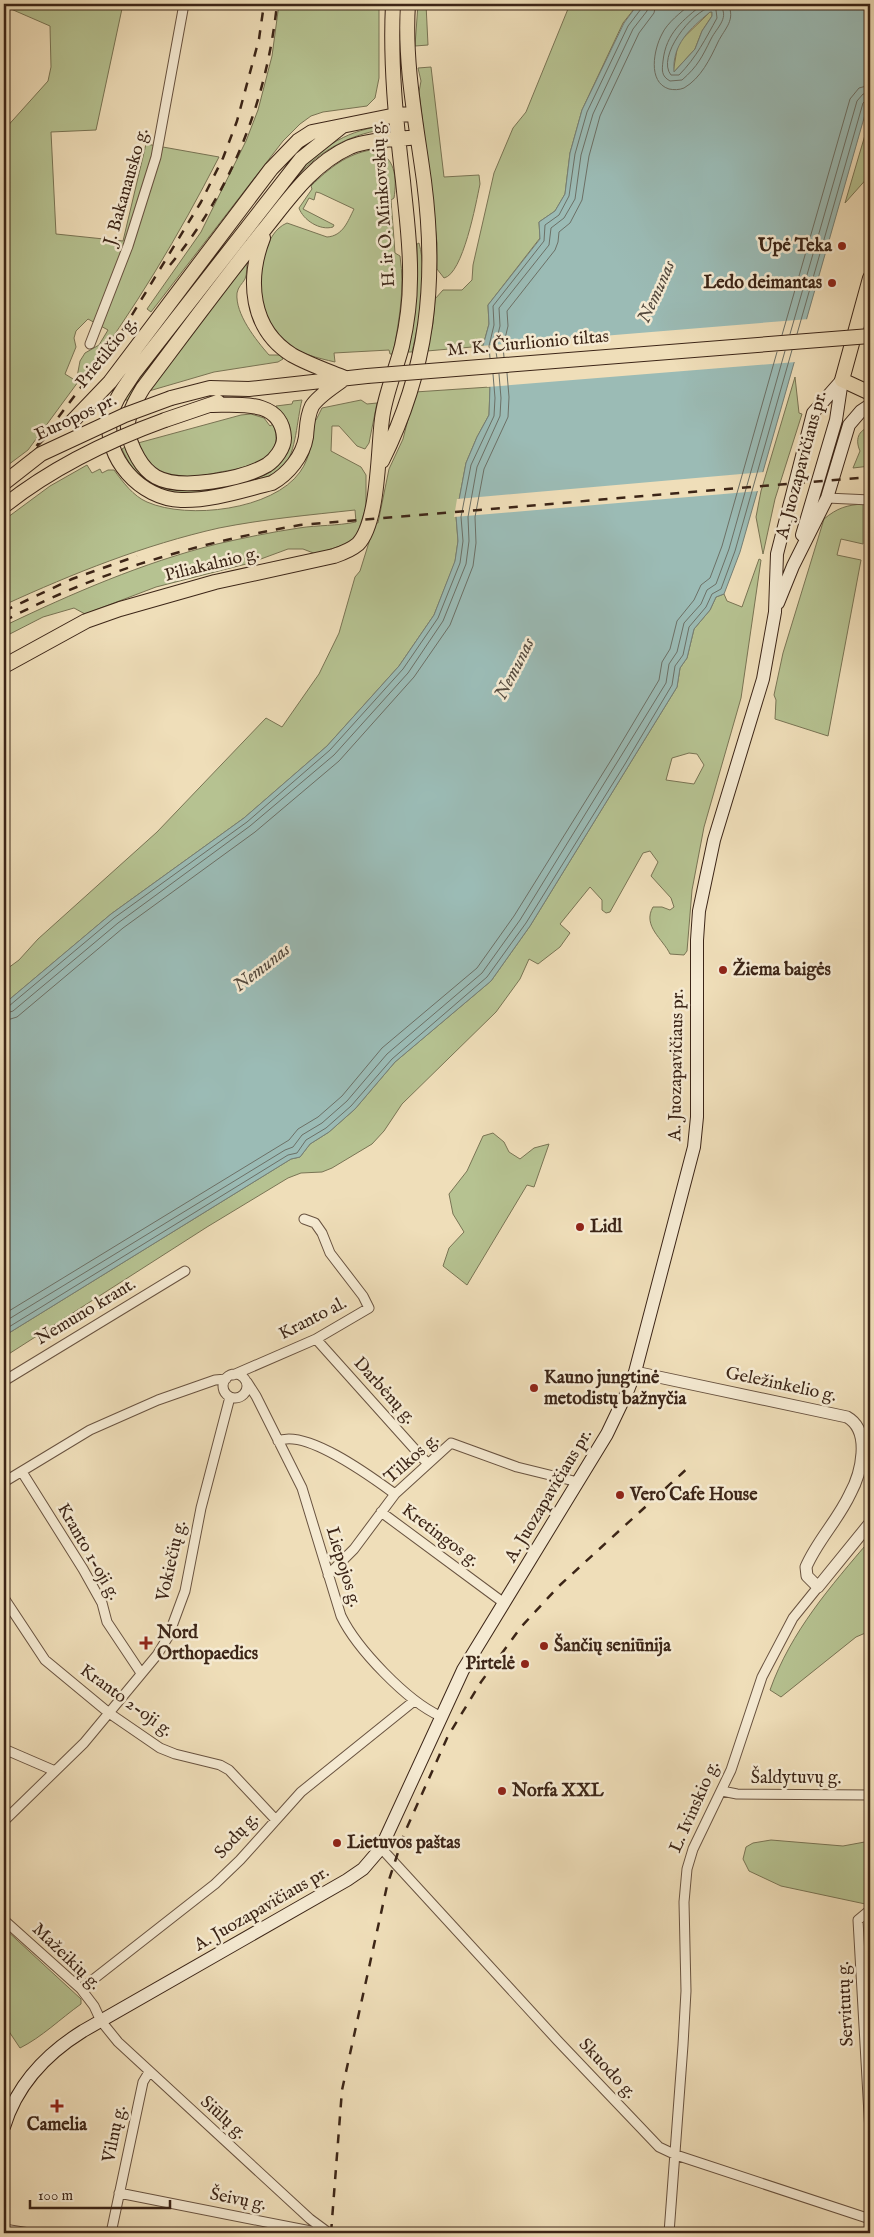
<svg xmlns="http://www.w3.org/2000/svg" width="874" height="2237" font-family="'IM FELL English',serif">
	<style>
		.green { fill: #b6c291; stroke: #797454; fill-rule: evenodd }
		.water { fill: #9bbbb5; stroke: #757f76; fill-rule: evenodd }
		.pier { fill: #efdeb9 }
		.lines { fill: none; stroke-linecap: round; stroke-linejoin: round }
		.shore { stroke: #6c7066; stroke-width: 1 }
		.minor-casing { stroke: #695340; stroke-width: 11 }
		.tertiary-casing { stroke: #695340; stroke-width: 13 }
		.secondary-casing { stroke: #3c2517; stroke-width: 14 }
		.primary-casing { stroke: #3c2517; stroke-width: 16 }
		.minor { stroke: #f5ead2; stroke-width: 9 }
		.tertiary { stroke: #f5ead2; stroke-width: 11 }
		.secondary { stroke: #f5ead2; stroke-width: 12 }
		.primary { stroke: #efdeb9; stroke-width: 14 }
		.rail { stroke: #3c2517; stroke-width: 2.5; stroke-dasharray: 9 9; stroke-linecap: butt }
		.primary-bridge-casing { stroke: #3c2517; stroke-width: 16; stroke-linecap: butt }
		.primary-bridge { stroke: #efdeb9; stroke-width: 14 }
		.poi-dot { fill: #8f2418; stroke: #f5ead2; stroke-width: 2 }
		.labels { text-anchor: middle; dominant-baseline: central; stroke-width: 5; stroke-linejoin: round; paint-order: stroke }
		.street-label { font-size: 18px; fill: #3c2517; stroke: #f5ead2 }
		.poi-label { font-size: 18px; font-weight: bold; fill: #3c2517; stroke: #f5ead2; text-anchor: start }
		.water-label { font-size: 19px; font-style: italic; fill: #544a3e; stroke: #f5ead2 }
	</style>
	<rect width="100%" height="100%" fill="#efdeb9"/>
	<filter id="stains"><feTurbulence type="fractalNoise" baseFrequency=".004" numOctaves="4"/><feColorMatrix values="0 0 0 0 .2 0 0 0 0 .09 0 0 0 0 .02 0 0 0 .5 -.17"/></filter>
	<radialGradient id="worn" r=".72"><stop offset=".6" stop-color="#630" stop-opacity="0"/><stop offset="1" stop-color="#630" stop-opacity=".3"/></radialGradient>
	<path class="green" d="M4,4H123L96,130L51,132L56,234L123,241L146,144L219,157C179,235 134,311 81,381L77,377L80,361L85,353L99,345L108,330L88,319L76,331L74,338L76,347L65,374L78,382L28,450L4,468V130L48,81L51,67L50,26L4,6Z
		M279,4H379V78L375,98L367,106L323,112L311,116L300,124L283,141L151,312L147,309L201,232L246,141L258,110L272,56Z
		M418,4H426L428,45L415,46Z
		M570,4H638L623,23L582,110L570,153L565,194L555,211L539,222L540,238L488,305L489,324L483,346L427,351L433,323L435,299L443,290H462L472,280L473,265L494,173L513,128L526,112Z
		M710,12H712V16L702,31L695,49L673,73L678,43Z
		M431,67L444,177L479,175L480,184C476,203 463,274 444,278L437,269V243L419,92L421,81L418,68Z
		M870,118V175L845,203Z
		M389,125L390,126L388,129C354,133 326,147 302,171L129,400H125L128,392L295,172C327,145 346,130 389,125Z
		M371,150C396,154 397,179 394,198L391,200L395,253L400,256C405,290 399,320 393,354H390L389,350L334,353L335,362C318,358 299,354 285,342C267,326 259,298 259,275C259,268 263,260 265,253C269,240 275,228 287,223L327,237C343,236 348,221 354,209L320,193L316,192L314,200L309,198L303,209L334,225L333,227C320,231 303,220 299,208L312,189L311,186C329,168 347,154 371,150Z
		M419,243C428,277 420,318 412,352H407L417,276V244Z
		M247,260C247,266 247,274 245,279C242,284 238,287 237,293C235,314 256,340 269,355H280L283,359L278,362L214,372L149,391Z
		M795,377L799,413L802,414L775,499L763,554L756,517L761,491Z
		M490,387L489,415L477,437L466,463L456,516L458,541L455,562L434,615L399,666L327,746L244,818L111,914L4,1004V971L19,960L38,939L157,832L266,718L282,727L319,674L339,633L355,577L360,571L375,523H378L389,469L403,439L415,392Z
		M302,400C297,419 296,453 284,466C264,488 175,502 149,485C136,476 128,462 122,449L125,447C129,459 139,474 149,481C173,496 207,489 232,483C242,480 255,479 265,475C283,466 293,448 290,428C289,420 281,412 276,406L292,404L293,401Z
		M361,400L367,404L377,403L369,443L365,449L357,446L339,426H332L331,451L361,467L366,475V507L357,535L349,543L316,554L303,549H288L250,563L156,587L85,614L74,608L43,617L4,637V626C73,593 142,563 217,544C243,538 272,532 299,528C318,525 337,526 356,522L355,510C310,515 264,519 219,528C144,545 74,573 4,605V520L50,486L87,465L92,473L100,469L102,473L108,470H114C123,482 133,496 147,502C188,520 273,510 300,472C311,457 312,438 314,420H316L322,408Z
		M251,414L264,418L270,426L273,424C288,460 245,468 220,472C202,476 176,481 159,471C149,465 143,453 138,443L241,415Z
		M870,427V466L853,468L860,451C855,440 858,430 870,427Z
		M863,504V544L841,539L837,555L861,560L828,736L775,719L776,700L774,695L783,653L824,519C837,508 847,505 863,504Z
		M759,559L761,560L741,698L704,827L692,890L687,951L684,955L670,954C663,939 642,926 653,907H662L670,910L674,907L671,898L651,876L658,862L650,851L643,853L610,912L606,913L602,910V900L590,887L560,924L570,933L560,947L538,964L529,959L520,979L496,1012L402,1104L384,1131L372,1144L332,1168L322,1172L301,1173L288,1178L207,1227L4,1357V1336L291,1159L300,1157L310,1144L329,1132L355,1109L395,1062L491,981L530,926L677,687L680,668L687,658L694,629L710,610L716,597L724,594L727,601L742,607ZM689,753L697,754L704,765L694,784L666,780L672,758Z
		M493,1133L504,1142L509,1152L520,1159L534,1148L549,1144L534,1187L527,1185L467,1285L443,1266L449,1248L464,1232L453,1214L449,1194L467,1171L483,1136Z
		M870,1540V1631L856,1637L781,1697L770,1690C791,1631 831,1586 870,1540Z
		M771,1840L843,1846L870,1841V1905L781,1886L749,1871L743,1859L746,1847L753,1843Z
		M4,1928L81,1999V2004C60,2019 42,2037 20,2048L4,2024Z"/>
	<path class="water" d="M638,4H870V97L740,552L724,594L716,597L710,610L694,629L687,658L680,668L677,687L530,926L491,981L395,1062L355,1109L329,1132L310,1144L300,1157L291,1159L4,1336V1004L111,914L244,818L327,746L399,666L434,615L455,561L458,541L456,516L466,463L477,437L489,415L490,387L483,346L489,324L488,305L540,239L539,222L555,211L565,194L570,153L582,110L624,23ZM710,12H712V16L702,31L695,49L674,72C672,44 690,29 710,12Z"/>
	<path class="pier" d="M809,319L796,362L487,387L481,346Z
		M765,472L759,491L454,517L457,499Z"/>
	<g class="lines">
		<path class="shore" d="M691,4C681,12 667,23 662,34C654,49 647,82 669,89C674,90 679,90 684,88C701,78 710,59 718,42C725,28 736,20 728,4
			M703,4C683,20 666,33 663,61C662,70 661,76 670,81L682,80C698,66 702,57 711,39C717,27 731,17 719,4
			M711,7L716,10L717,18C706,38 696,58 679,75H671C656,57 692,11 711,7Z
			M790,334L857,101L863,94L870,93
			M797,334L863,103L866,100L870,99
			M782,335L850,99L859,88L870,85
			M504,357L503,347L508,326L507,311L555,250L558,242L559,232L570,223L582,200L589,156L600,116L639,33L654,13L656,4
			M490,358L489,346L494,325L493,306L544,241L545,225L559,215L569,196L575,154L587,112L628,26L641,9L642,4
			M497,358L495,346L500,326L499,308L549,245L551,228L564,218L575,199L581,155L593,114L633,29L647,11L648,4
			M4,1008L9,1006L114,918L247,822L330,750L403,669L438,618L460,563L463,541L461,517L471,465L494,416L495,398L493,374
			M4,1014L13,1011L118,923L250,826L334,755L408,673L443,621L466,564L469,541L468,517L477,467L500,416L501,398L499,374
			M4,1021L17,1017L123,928L255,832L339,761L414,677L450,625L473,566L476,543L475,517L484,469L508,417L509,397L507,373
			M4,1314L289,1140L298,1129L318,1117L342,1096L382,1048L477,968L514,916L613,757L659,680L662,662L670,649L677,621L694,600L701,585L710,578L722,546L777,352
			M4,1322L285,1150L293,1147L302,1135L322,1123L347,1101L387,1054L482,973L520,920L666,683L669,664L677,652L684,623L701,604L707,590L716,584L729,549L785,351
			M4,1330L288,1155L297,1153L306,1140L326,1128L351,1106L392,1059L487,977L526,923L625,764L672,685L675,666L683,655L689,627L706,607L712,594L721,589L735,551L792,350"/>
		<defs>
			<path id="minor" d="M90,344L128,246L156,157L184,4
				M827,498L870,500
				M316,1339L428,1464
				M223 1386a12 12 0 1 1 24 0a12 12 0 1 1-24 0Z
				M233,1375L316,1339L369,1308L363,1296L330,1253L322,1233L315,1223L304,1219
				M4,1381L185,1271
				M247,1382L256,1396L302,1488L341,1616C357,1649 407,1701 440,1716
				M278,1441C306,1428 373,1478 395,1494
				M22,1472L83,1569L102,1603L107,1622L141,1673
				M4,1482L90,1430L158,1400L215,1380L226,1379
				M381,1512L504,1603
				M328,1575L354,1549L395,1494L451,1443L517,1467L578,1482
				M4,1598L45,1660L109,1713L160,1748L175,1754L220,1765L229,1770L275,1819
				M4,1749L55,1771
				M722,1791L737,1794L870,1795
				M4,1821L84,1743L157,1655L168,1637L185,1591L201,1508L230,1397
				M381,1848L558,2041L659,2147L676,2155L870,2219
				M870,1910L858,1920L870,2132
				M4,1920L81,1989L94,2006L101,2021L118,2042L310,2219L329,2233
				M81,1989L215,1884L240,1860L301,1792L414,1701
				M119,2193L321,2233
				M4,2229L29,2233
				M111,2233L143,2082L149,2072
				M669,2233L683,2045L686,1991L684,1902L687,1869L693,1849L731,1770L762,1677L793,1618L818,1587"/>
			<path id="tertiary" d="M635,1372L847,1417C872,1431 861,1474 850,1494C838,1520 817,1541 806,1567L807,1576L818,1587L870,1523"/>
			<path id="secondary" d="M802,535L836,420L842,380
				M778,603L793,566L827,498L849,425L861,411L870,405
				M4,2127C17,2084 46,2054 83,2031L347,1880L363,1869L381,1848L463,1670L607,1434L628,1390L635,1372L694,1147L697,1117V940L699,911L714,840L763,679L775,612L777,554L813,413L842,380"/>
			<path id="primary" d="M341,127L301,159L134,373C125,387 114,400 110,417C103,458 141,499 181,500C211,501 243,490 272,483C288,474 303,456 306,437C307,426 307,416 312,406C319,395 335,386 345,378
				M263,238C247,279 250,329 292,355C308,364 328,371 345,378
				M842,380L870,278
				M842,380L870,393
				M171,398L210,388L249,389L367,376
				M211,405C239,405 282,399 284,438C284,448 275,460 267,465C243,479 181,491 156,477C149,473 142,465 138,458C121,429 127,414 143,388C183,335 222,282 263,231C288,200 312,164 350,147C370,139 395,140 417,137
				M165,420L218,402
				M42,453L110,382L271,169L298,141L312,132L396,115L414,114
				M382,461C428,369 437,282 424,181C416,122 404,63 408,4
				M4,666L86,621L120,609L215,582L334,556C343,553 351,550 358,544C379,522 378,449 382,419C385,394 396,370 402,346C407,324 410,301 410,279C411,246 406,213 403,181C396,122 390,63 393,4"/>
		</defs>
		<use href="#minor" class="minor-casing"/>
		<use href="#tertiary" class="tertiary-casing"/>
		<use href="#secondary" class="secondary-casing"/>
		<use href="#primary" class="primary-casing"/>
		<use href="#minor" class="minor"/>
		<use href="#tertiary" class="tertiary"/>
		<use href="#secondary" class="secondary"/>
		<use href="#primary" class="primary"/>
		<path class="rail" d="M170,265C232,191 267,99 277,4
			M4,489L116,341L201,202L223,158L237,121L259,39L264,4
			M4,611L72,579L137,556
			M4,621C99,571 194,544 300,525L870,477
			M331,2233L342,2090L387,1886L404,1834L448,1736L481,1682L521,1627L559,1586L691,1465"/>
		<defs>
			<path id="primary-bridge" d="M367,376L870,336
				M4,483L41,454L125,415L171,398
				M4,506C53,467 107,441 165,420"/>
		</defs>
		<use href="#primary-bridge" class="primary-bridge-casing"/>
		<use href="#primary-bridge" class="primary-bridge"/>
	</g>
	<g class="poi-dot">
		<circle cx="842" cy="246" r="5"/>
		<circle cx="832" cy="283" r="5"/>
		<circle cx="723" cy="970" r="5"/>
		<circle cx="580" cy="1227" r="5"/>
		<circle cx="534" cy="1388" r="5"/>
		<circle cx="620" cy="1495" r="5"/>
		<path d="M143.5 1635.5h5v5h5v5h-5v5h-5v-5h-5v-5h5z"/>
		<circle cx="544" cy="1646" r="5"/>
		<circle cx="525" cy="1664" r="5"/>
		<circle cx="502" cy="1791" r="5"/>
		<circle cx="337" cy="1843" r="5"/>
		<path d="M54.5 2098.5h5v5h5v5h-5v5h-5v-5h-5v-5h5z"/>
	</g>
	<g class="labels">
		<g class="street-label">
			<text transform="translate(127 187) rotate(-74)">J. Bakanausko g.</text>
			<text transform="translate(384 204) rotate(-94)">H. ir O. Minkovskių g.</text>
			<text transform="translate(528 344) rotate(-5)">M. K. Čiurlionio tiltas</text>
			<text transform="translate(107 353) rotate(-51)">Prietilčio g.</text>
			<text transform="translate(76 418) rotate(-25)">Europos pr.</text>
			<text transform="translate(802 465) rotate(-75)">A. Juozapavičiaus pr.</text>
			<text transform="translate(212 565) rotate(-14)">Piliakalnio g.</text>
			<text transform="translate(677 1065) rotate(-89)">A. Juozapavičiaus pr.</text>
			<text transform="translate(86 1312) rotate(-31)">Nemuno krant.</text>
			<text transform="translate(313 1319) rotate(-27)">Kranto al.</text>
			<text transform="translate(781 1385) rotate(12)">Geležinkelio g.</text>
			<text transform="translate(384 1391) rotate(48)">Darbėnų g.</text>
			<text transform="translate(412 1459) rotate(-41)">Tilkos g.</text>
			<text transform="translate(549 1496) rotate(-59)">A. Juozapavičiaus pr.</text>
			<text transform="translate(440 1536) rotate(37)">Kretingos g.</text>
			<text transform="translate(88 1552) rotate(60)">Kranto 1-oji g.</text>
			<text transform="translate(172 1561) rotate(-77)">Vokiečių g.</text>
			<text transform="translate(343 1567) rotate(73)">Liepojos g.</text>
			<text transform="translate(126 1701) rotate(36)">Kranto 2-oji g.</text>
			<text x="796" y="1778">Šaldytuvų g.</text>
			<text transform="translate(695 1807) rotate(-66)">L. Ivinskio g.</text>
			<text transform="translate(237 1836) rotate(-48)">Sodų g.</text>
			<text transform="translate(262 1909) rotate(-30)">A. Juozapavičiaus pr.</text>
			<text transform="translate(66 1957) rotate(44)">Mažeikių g.</text>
			<text transform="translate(846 2004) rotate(-93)">Servitutų g.</text>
			<text transform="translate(607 2069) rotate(47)">Skuodo g.</text>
			<text transform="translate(223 2118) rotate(42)">Siūlų g.</text>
			<text transform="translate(115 2134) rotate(-78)">Vilnų g.</text>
			<text transform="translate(238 2200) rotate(11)">Šeivų g.</text>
		</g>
		<g class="poi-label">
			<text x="832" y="246" text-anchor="end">Upė Teka</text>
			<text x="822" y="283" text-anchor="end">Ledo deimantas</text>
			<text x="733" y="970">Žiema baigės</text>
			<text x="590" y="1227">Lidl</text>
			<text x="544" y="1378">Kauno jungtinė<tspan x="544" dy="21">metodistų bažnyčia</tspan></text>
			<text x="630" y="1495">Vero Cafe House</text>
			<text x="157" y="1633">Nord<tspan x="157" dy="21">Orthopaedics</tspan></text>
			<text x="554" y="1646">Šančių seniūnija</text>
			<text x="515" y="1664" text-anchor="end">Pirtelė</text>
			<text x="512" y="1791">Norfa XXL</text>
			<text x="347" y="1843">Lietuvos paštas</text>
			<text x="57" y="2125" text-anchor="middle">Camelia</text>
		</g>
		<g class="water-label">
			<text transform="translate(657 292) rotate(-66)">Nemunas</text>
			<text transform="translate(515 669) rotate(-63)">Nemunas</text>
			<text transform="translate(262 968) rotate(-38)">Nemunas</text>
		</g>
	</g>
	<rect width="874" height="2237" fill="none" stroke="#efdeb9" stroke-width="20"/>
	<rect x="5" y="5" width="864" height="2227" fill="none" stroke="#3c2517" stroke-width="2.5"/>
	<rect x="10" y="10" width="854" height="2217" fill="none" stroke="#3c2517"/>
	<path d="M30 2200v8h140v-8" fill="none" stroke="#3c2517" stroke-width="2.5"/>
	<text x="38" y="2200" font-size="15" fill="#3c2517" stroke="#f5ead2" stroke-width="4" paint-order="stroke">100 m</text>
	<rect width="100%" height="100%" filter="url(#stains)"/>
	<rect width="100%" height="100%" fill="url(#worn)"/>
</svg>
